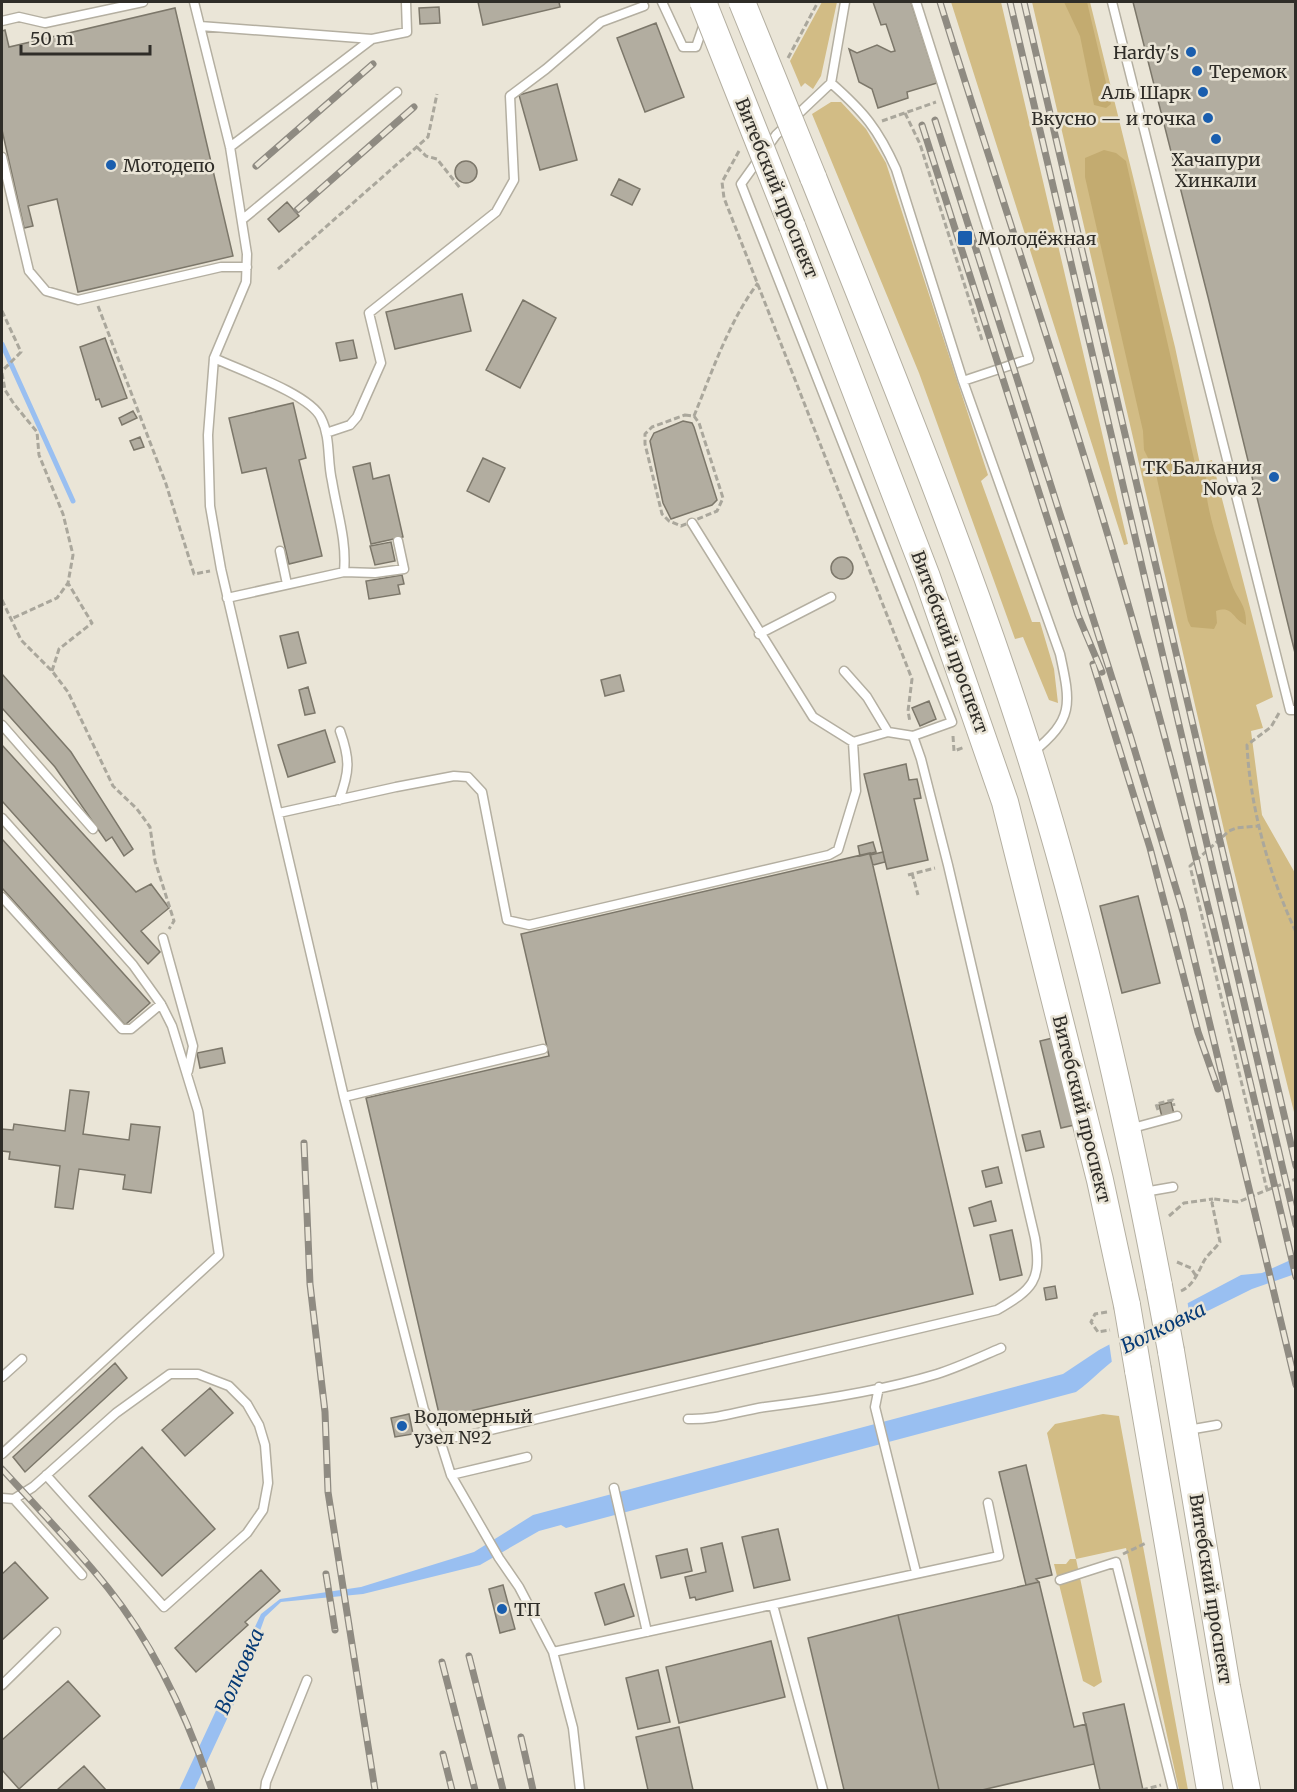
<svg xmlns="http://www.w3.org/2000/svg" width="1297" height="1792" font-family="Merriweather,serif">
	<style>
		.green { fill: #d2bc85 }
		.forest { fill: #c3ab70 }
		.water { fill: #99bff1 }
		.pier { fill: #eae5d7 }
		.lines { fill: none; stroke-linecap: round; stroke-linejoin: round }
		.stream { stroke: #99bff1; stroke-width: 5 }
		.building { fill: #b2ada0; stroke: #7c776a; stroke-width: 1.5 }
		.lane-casing { stroke: #b4afa1; stroke-width: 11 }
		.primary-casing { stroke: #b4afa1; stroke-width: 28 }
		.path { stroke: #aaa79c; stroke-width: 3; stroke-dasharray: 6 3; stroke-linecap: butt }
		.lane { stroke: #fff; stroke-width: 8 }
		.primary { stroke: #fff; stroke-width: 26 }
		.rail-casing { stroke: #8f8b82; stroke-width: 7 }
		.rail { stroke: #eae5d7; stroke-width: 4.5; stroke-dasharray: 14; stroke-linecap: butt }
		.primary-bridge-casing { stroke: #b4afa1; stroke-width: 28; stroke-linecap: butt }
		.primary-bridge { stroke: #fff; stroke-width: 26 }
		.poi-dot { fill: #1a5eae; stroke: #eae5d7; stroke-width: 2 }
		.labels { text-anchor: middle; dominant-baseline: central; stroke-width: 5; stroke-linejoin: round; paint-order: stroke }
		.poi-label { font-size: 18px; fill: #2f2d28; stroke: #eae5d7; text-anchor: start }
		.street-label { font-size: 18px; fill: #2f2d28; stroke: #eae5d7 }
		.water-label { font-size: 20px; font-style: italic; fill: #073b76; stroke: #eae5d7 }
	</style>
	<rect width="100%" height="100%" fill="#eae5d7"/>
	<path class="green" d="M822,2H837L821,76L813,89L805,83L801,87L790,61Z
		M951,2H1001L1128,544L1124,545Z
		M1032,2H1090L1175,347L1200,464L1212,460L1273,697L1256,705L1263,728L1251,731L1262,815L1295,873V1116L1227,843Z
		M831,102H841L866,129L886,163L988,475L981,481L1032,622H1040L1054,669L1058,703L1049,700L1023,637L1015,639L919,373L812,114Z
		M1103,1414L1119,1416L1188,1790H1179L1126,1548L1076,1559L1102,1682L1094,1687L1083,1681L1054,1564H1066L1070,1559H1076L1047,1433L1055,1424Z"/>
	<path class="forest" d="M1064,2H1087L1111,104L1106,108L1094,105L1080,36Z
		M1104,150L1116,153L1126,161L1196,468L1208,469C1198,492 1223,557 1231,582C1237,600 1247,604 1246,625C1232,619 1233,605 1216,611L1217,623L1214,629L1191,627L1188,621L1156,474L1144,450L1143,431L1085,177V158Z"/>
	<path class="water" d="M1295,1258V1274L1252,1289L1127,1351C1108,1362 1094,1379 1076,1392L566,1528L561,1525L539,1531L480,1565L363,1594L281,1602L265,1617L233,1706L194,1790H179L261,1614L280,1599L361,1587L474,1552L533,1515L1063,1374L1099,1350L1241,1275L1262,1273Z"/>
	<path class="pier" d="M1187,1300L1191,1322L1112,1363L1109,1342Z"/>
	<g class="lines">
		<path class="stream" d="M2,344L73,501"/>
	</g>
	<path class="building" d="M478,2H559L560,7L483,25Z
		M873,2H911L937,83L907,92L908,98L878,108L872,89L859,82L849,49L857,53L877,45L891,52L895,51L886,24L881,25Z
		M1133,2H1296V657L1208,297Z
		M439,7L440,23L420,24L419,8Z
		M175,8L233,256L78,292L57,199L28,206L33,226L24,228L2,130V31L5,30L9,47Z
		M656,23L684,97L645,112L617,38Z
		M557,84L577,160L540,170L519,95Z
		M455 172a11 11 0 1 1 22 0a11 11 0 1 1-22 0Z
		M619,179L640,189L632,205L611,195Z
		M287,202L299,216L279,232L268,219Z
		M462,294L471,331L395,349L386,312Z
		M523,300L556,318L520,388L486,370Z
		M105,338L127,398L102,407L99,399L96,400L80,347Z
		M353,340L357,358L340,361L336,343Z
		M293,403L306,458L299,460L322,556L289,564L266,468L242,473L229,418Z
		M133,411L137,418L122,425L119,418Z
		M683,421L692,423L694,427L717,500L712,505L671,519L663,503L650,441L654,433Z
		M140,437L144,447L134,450L130,441Z
		M483,458L505,468L489,502L467,491Z
		M370,463L373,479L389,475L403,537L371,544L353,467Z
		M391,542L395,561L375,565L370,546Z
		M831 568a11 11 0 1 1 22 0a11 11 0 1 1-22 0Z
		M402,575L404,584L398,585L400,594L369,599L366,581Z
		M298,632L306,663L288,668L280,636Z
		M2,674L71,752L133,849L124,856L112,837L106,841L55,767L2,708Z
		M620,675L624,691L605,696L601,680Z
		M308,687L315,713L305,715L299,690Z
		M929,701L936,719L920,726L912,708Z
		M325,730L335,762L288,777L278,745Z
		M2,745L136,892L151,884L169,908L141,931L160,952L148,964L2,801Z
		M906,764L909,780L917,779L919,788L921,798L914,799L928,860L887,869L864,774Z
		M2,839L150,1003L125,1025L2,888Z
		M873,842L876,852L860,856L858,846Z
		M883,852L885,862L873,865L870,855Z
		M870,853L973,1294L440,1418L366,1098L549,1056L521,934Z
		M1138,896L1160,983L1122,993L1100,906Z
		M1057,1037L1079,1124L1061,1128L1040,1041Z
		M222,1048L225,1063L200,1068L197,1053Z
		M70,1090L89,1092L83,1134L129,1140L131,1124L160,1127L151,1193L123,1189L125,1175L79,1169L73,1209L55,1207L60,1166L9,1159L10,1152L2,1151V1129L13,1130L14,1124L65,1131Z
		M1171,1102L1174,1114L1162,1117L1159,1105Z
		M1040,1131L1044,1147L1026,1151L1022,1135Z
		M998,1167L1002,1183L986,1187L982,1171Z
		M991,1201L996,1221L974,1226L969,1208Z
		M1012,1230L1022,1275L1000,1280L990,1235Z
		M1055,1286L1057,1298L1046,1300L1044,1288Z
		M115,1363L127,1378L25,1472L13,1457Z
		M210,1388L233,1413L185,1456L162,1430Z
		M409,1414L413,1434L395,1437L391,1418Z
		M142,1447L215,1529L162,1576L89,1496Z
		M1026,1465L1052,1575L1036,1579L1039,1582L1026,1585L999,1472Z
		M778,1529L790,1580L754,1588L742,1537Z
		M722,1543L733,1591L696,1600L695,1597L690,1598L685,1577L706,1572L701,1548Z
		M687,1549L692,1571L661,1578L656,1556Z
		M15,1562L48,1598L2,1640V1574Z
		M261,1570L280,1591L245,1622L248,1625L196,1672L175,1648Z
		M1039,1582L1074,1727L1086,1724L1094,1764L982,1790H939L898,1615Z
		M624,1584L634,1616L605,1625L595,1593Z
		M503,1585L515,1629L500,1633L489,1589Z
		M898,1615L939,1790H844L808,1638Z
		M771,1641L785,1697L679,1723L666,1667Z
		M658,1670L670,1722L638,1729L626,1678Z
		M68,1681L100,1716L19,1789L2,1770V1740Z
		M1124,1704L1143,1790H1100L1083,1713Z
		M679,1727L693,1790H648L636,1737Z
		M84,1766L106,1790H57Z"/>
	<g class="lines">
		<defs>
			<path id="lane" d="M194,2L230,147L247,254L246,282L214,358L208,435L210,506L221,569L344,1097L424,1410L439,1437H461L997,1310C1033,1289 1042,1281 1035,1238L948,865L921,759L913,736L888,732L853,742L856,791L838,850L829,855L529,925L507,920L482,792L468,777L454,776L396,787L279,813
				M662,2L683,47H696L705,21
				M916,2L1029,359L963,381
				M1112,2L1290,710H1296
				M2,21L19,17L45,23L143,2
				M200,26L372,39
				M831,83L845,2
				M230,147L372,39L407,32L406,2
				M2,157L29,271L46,291L78,300L221,267H247
				M243,219L397,92
				M214,358C239,370 310,394 321,418C331,438 327,460 332,481C337,512 347,541 344,572L227,598
				M326,433L350,425L357,417L381,363L369,313L496,212L514,180L510,96L546,69L601,22L644,6
				M692,523L813,717L853,742
				M280,551L287,584
				M344,572L375,573L404,569L398,541
				M759,634L831,597
				M844,671L867,697L888,732
				M2,725L93,829
				M913,736L952,722L741,184L776,135L831,83C864,112 878,129 896,169L963,381L1060,654C1071,705 1074,719 1032,753
				M339,800C350,771 350,759 340,731
				M2,818L133,965L161,1004L172,1026L198,1111L219,1255L2,1454
				M2,897L122,1029H131L161,1004
				M163,938L193,1046L188,1071
				M344,1097L543,1049
				M1129,1129L1177,1116
				M1144,1192L1173,1187
				M2,1377L22,1359
				M879,1387L875,1407L916,1572
				M688,1419C715,1420 739,1411 765,1407C822,1400 881,1391 937,1374C959,1367 980,1357 1001,1348
				M1188,1430L1217,1425
				M439,1437L451,1475L499,1558L519,1587L553,1652L573,1728L580,1790
				M451,1475L527,1457
				M614,1488L647,1632
				M2,1498L14,1499L33,1487L116,1413L170,1374H198L229,1386L247,1404L259,1425L265,1445L268,1483L263,1510L247,1533L164,1607L46,1475
				M14,1499L82,1575
				M1060,1580L1116,1562L1173,1790
				M773,1605L823,1790
				M553,1652L999,1556L988,1503
				M2,1685L56,1632
				M265,1790L266,1782L307,1680"/>
			<path id="primary" d="M813,177C889,367 967,557 1029,752C1084,927 1125,1107 1159,1286
				M792,226L927,577L1005,802L1100,1180L1127,1305
				M1171,1351L1227,1687L1247,1790
				M1138,1370L1210,1790"/>
		</defs>
		<use href="#lane" class="lane-casing"/>
		<use href="#primary" class="primary-casing"/>
		<path class="path" d="M788,58L818,2
			M905,113L920,144L982,340
			M882,121L936,102
			M417,147L426,156L437,159L460,188
			M739,151L722,182L724,198L912,679L908,711L910,722
			M278,269L428,137L437,94
			M98,306L166,484L194,574L210,571
			M2,311L21,352L2,371
			M2,373L5,390L14,404L37,432L39,455L63,514L73,555L68,583L57,598L11,619
			M685,415L694,416L699,423L723,498L717,511L681,526L669,521L662,514L645,444V434L652,427Z
			M694,416C712,372 729,321 758,283
			M2,600L21,640L52,671L68,692L113,786L137,809L150,827L155,861L174,921L169,929
			M52,671L59,649L92,623L68,583
			M1279,713L1271,727L1247,745C1250,807 1269,875 1296,932
			M953,736L954,751L965,747
			M912,873L918,895
			M908,875L935,868
			M1158,1110L1156,1104L1173,1100L1174,1106
			M1267,1190L1296,1179
			M1169,1216L1184,1203L1213,1199
			M1177,1262L1191,1268L1196,1276
			M1181,1291C1194,1285 1198,1272 1204,1261C1208,1254 1215,1249 1220,1242L1212,1203L1214,1199L1238,1202L1267,1190L1190,866L1229,831L1236,828L1260,826
			M1107,1312L1095,1314L1091,1322L1098,1332L1110,1330
			M1123,1554L1146,1543
			M1142,1790L1161,1785"/>
		<use href="#lane" class="lane"/>
		<use href="#primary" class="primary"/>
		<defs>
			<path id="rail" d="M940,2C1008,220 1082,437 1143,657C1200,862 1247,1070 1296,1277
				M1010,2L1296,1225
				M1024,2L1296,1166
				M935,120L1131,738L1183,912L1296,1385
				M922,125L1078,615L1102,672
				M256,166L373,64
				M297,210L414,107
				M1093,664L1150,848L1198,1032L1218,1089
				M304,1143L310,1284L325,1412L328,1492L375,1790
				M2,1469C38,1508 75,1547 108,1588C156,1648 188,1719 212,1790
				M326,1574L335,1630
				M469,1656L503,1790
				M442,1662L475,1790
				M521,1737L533,1790
				M443,1754L452,1790"/>
		</defs>
		<use href="#rail" class="rail-casing"/>
		<use href="#rail" class="rail"/>
		<defs>
			<path id="primary-bridge" d="M703,2L792,226
				M742,2L813,177
				M1159,1286L1171,1351
				M1127,1305L1138,1370"/>
		</defs>
		<use href="#primary-bridge" class="primary-bridge-casing"/>
		<use href="#primary-bridge" class="primary-bridge"/>
	</g>
	<g class="poi-dot">
		<circle cx="1191" cy="52" r="6"/>
		<circle cx="1197" cy="71" r="6"/>
		<circle cx="1203" cy="92" r="6"/>
		<circle cx="1208" cy="118" r="6"/>
		<circle cx="1216" cy="139" r="6"/>
		<circle cx="111" cy="165" r="6"/>
		<rect x="957" y="230" width="16" height="16" rx="3"/>
		<circle cx="1274" cy="477" r="6"/>
		<circle cx="402" cy="1426" r="6"/>
		<circle cx="502" cy="1609" r="6"/>
	</g>
	<g class="labels">
		<g class="poi-label">
			<text x="1179" y="52" text-anchor="end">Hardy's</text>
			<text x="1209" y="71">Теремок</text>
			<text x="1191" y="92" text-anchor="end">Аль Шарк</text>
			<text x="1196" y="118" text-anchor="end">Вкусно — и точка</text>
			<text x="1216" y="159" text-anchor="middle">Хачапури<tspan x="1216" dy="21">Хинкали</tspan></text>
			<text x="123" y="165">Мотодепо</text>
			<text x="978" y="238">Молодёжная</text>
			<text x="1262" y="467" text-anchor="end">ТК Балкания<tspan x="1262" dy="21">Nova 2</tspan></text>
			<text x="414" y="1416">Водомерный<tspan x="414" dy="21">узел №2</tspan></text>
			<text x="514" y="1609">ТП</text>
		</g>
		<g class="street-label">
			<text transform="translate(777 188) rotate(68)">Витебский проспект</text>
			<text transform="translate(950 642) rotate(70)">Витебский проспект</text>
			<text transform="translate(1082 1109) rotate(76)">Витебский проспект</text>
			<text transform="translate(1211 1589) rotate(81)">Витебский проспект</text>
		</g>
		<g class="water-label">
			<text transform="translate(1163 1327) rotate(-26)">Волковка</text>
			<text transform="translate(239 1671) rotate(-66)">Волковка</text>
		</g>
	</g>
	<rect width="1297" height="1792" fill="none" stroke="#2f2d28" stroke-width="6"/>
	<path d="M21 45v9h129v-9" fill="none" stroke="#2f2d28" stroke-width="3"/>
	<text x="30" y="45" font-size="18" fill="#2f2d28" stroke="#eae5d7" stroke-width="4.5" paint-order="stroke">50 m</text>
</svg>
